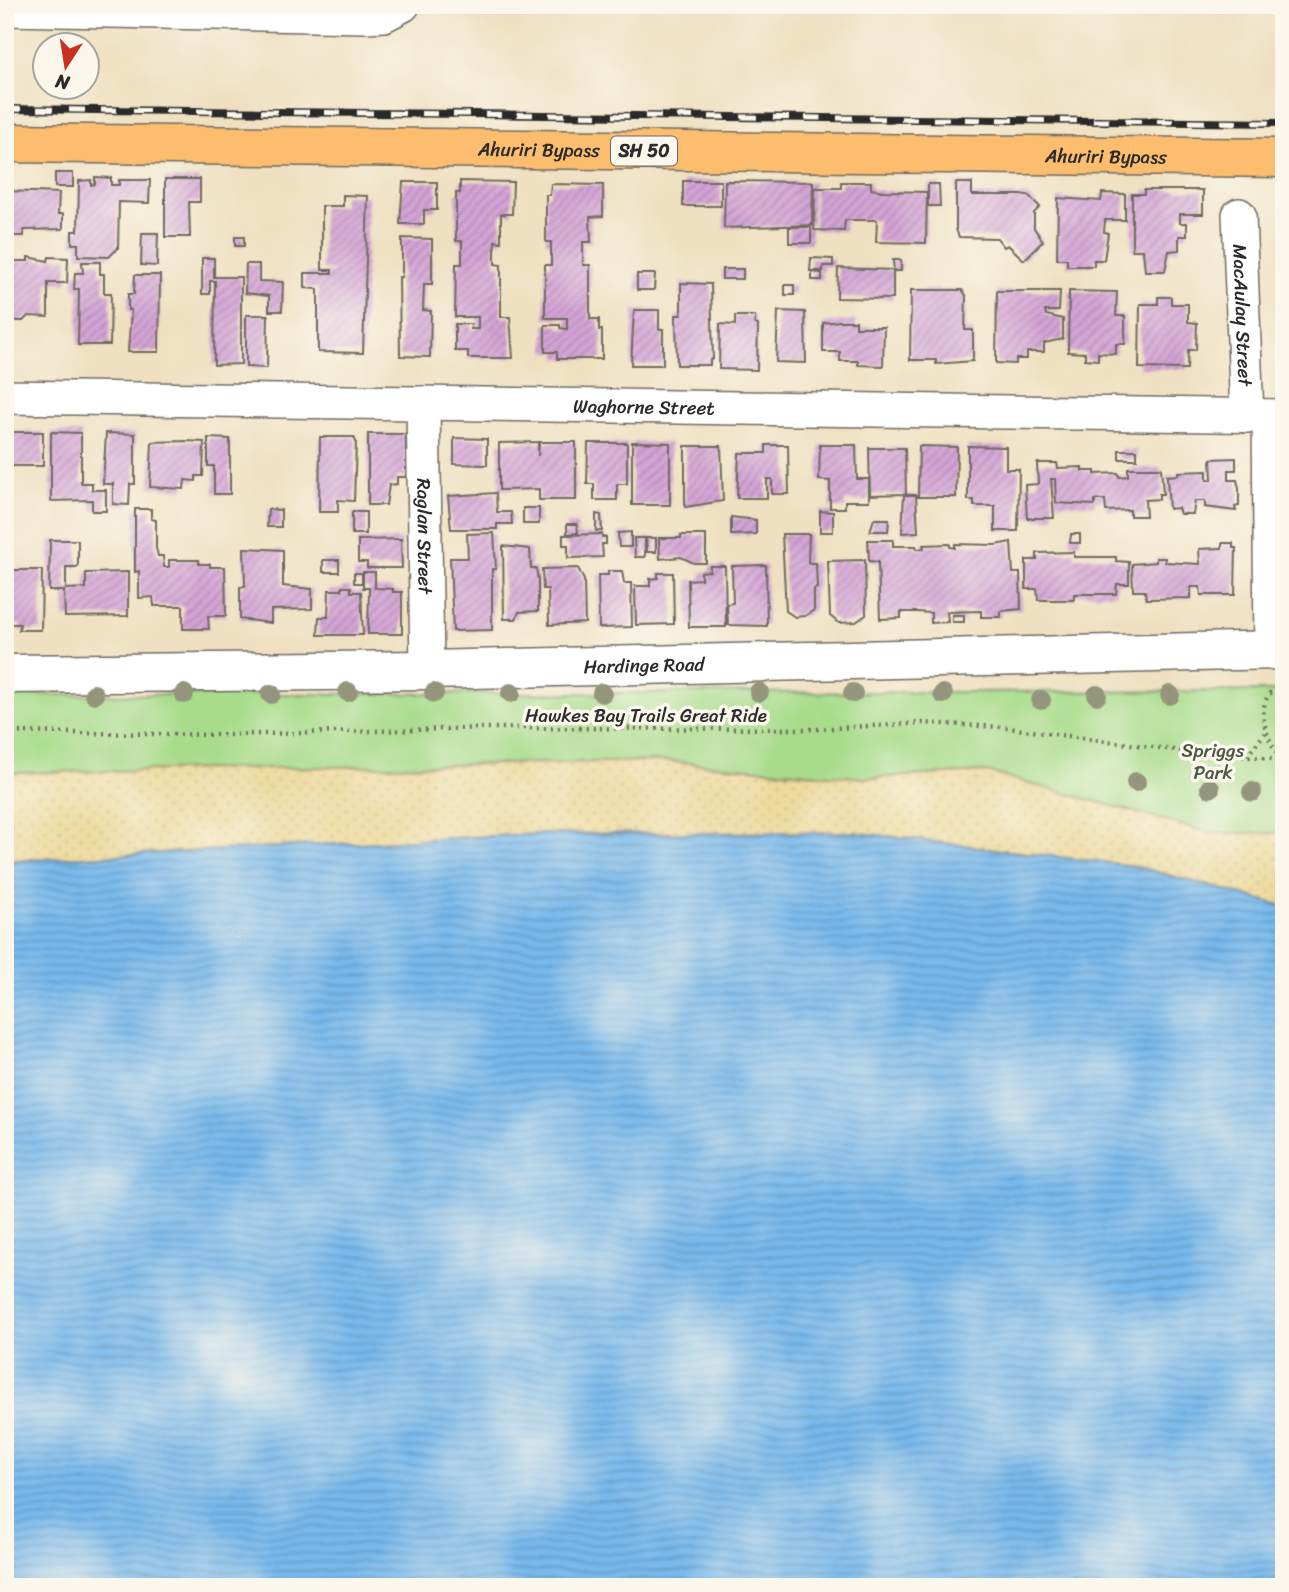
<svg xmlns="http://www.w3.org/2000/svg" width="1289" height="1592" font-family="Sriracha,sans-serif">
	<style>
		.green { fill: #a8dc8b; stroke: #6a845b; stroke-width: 2 }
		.sand { fill: url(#sand-dots); stroke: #8c8264; stroke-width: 2 }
		.water { fill: url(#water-rules); stroke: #52728c; stroke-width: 2 }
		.building { fill: url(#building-hatch) }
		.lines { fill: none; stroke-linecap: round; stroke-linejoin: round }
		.minor-casing { stroke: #706a60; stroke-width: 36 }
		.tertiary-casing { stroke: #706a60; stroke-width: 41 }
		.trunk-casing { stroke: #706a60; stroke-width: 41 }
		.path { stroke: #706a60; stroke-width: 4.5; stroke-dasharray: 2 5; stroke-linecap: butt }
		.minor { stroke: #fff; stroke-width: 33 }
		.tertiary { stroke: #fff; stroke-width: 38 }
		.trunk { stroke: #fcbd6e; stroke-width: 38 }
		.rail-casing { stroke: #2b2b2b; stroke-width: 8 }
		.rail { stroke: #fbf7ec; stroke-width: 5; stroke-dasharray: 16; stroke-linecap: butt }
		.tree { fill: #94957c }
		.labels { text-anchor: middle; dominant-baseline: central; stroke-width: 7; stroke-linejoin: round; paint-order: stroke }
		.shield { fill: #fbf7ec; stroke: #696865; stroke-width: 2 }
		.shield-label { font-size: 18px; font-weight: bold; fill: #2b2b2b }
		.street-label { font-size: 19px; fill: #2b2b2b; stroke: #fbf7ec }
		.park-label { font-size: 19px; fill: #4a5743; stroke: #fbf7ec }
	</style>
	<defs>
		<pattern id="sand-dots" width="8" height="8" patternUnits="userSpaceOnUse" patternTransform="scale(1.75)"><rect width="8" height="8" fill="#eeda9e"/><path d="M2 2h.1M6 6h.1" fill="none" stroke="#cb8" stroke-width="1.8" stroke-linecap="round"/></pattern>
		<pattern id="water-rules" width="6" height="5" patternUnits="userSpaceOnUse" patternTransform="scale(1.75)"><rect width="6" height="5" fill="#78b9ed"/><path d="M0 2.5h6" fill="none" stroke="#6397c0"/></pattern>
		<pattern id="building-hatch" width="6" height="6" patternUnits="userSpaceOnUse" patternTransform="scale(1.75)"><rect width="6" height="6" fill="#d4a4d6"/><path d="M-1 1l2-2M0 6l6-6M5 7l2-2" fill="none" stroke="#ac86ae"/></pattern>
	</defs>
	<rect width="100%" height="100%" fill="#fbf7ec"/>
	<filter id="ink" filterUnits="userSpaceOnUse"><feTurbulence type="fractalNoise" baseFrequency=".0143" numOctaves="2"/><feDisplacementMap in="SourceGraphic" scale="14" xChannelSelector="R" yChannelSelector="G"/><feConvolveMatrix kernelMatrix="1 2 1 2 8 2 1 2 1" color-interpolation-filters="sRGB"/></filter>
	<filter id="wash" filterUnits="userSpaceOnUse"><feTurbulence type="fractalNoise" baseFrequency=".00686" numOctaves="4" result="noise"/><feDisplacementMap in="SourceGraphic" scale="28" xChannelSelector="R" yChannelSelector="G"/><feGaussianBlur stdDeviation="1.57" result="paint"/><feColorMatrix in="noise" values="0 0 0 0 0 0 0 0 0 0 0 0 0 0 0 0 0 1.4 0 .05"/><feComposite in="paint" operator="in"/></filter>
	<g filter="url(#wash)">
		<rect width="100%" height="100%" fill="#efe0c1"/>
		<path class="green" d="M1284,691V833H1211L987,772L865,778L664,761L5,773V695Z"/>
		<path class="sand" d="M664,761L865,778L987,772L1211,833H1284V906L1134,866L853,832L536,834L5,861V773Z"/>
		<path class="water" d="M853,832L1134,866L1284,906V1587H5V861L536,834Z"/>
		<g id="blocks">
			<path class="building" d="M55,173H73V187H55Z
				M95,177L111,178V185H119V180H150L149,203L119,202L118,248L109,257L78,256V244H72V231H78L79,181L91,180V185L95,184Z
				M165,179H200V202H189L190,237H165Z
				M460,181L513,182L512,214H501V242L495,241V264L501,265V317H510L513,358H468V351H455V324H471V329H478V317H455L456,264H462V241H456V193H460Z
				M683,181H721V206H683Z
				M725,181L813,182L812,225L724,228Z
				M403,182H437V210H424V224H400Z
				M841,182H871V189L883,191L927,192L926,243L876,242L877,220H845L844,231L814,230L815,188H841Z
				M956,183H972V195H1028L1040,207L1034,213V228L1043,241L1024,260L1008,245L1004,247L997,238L959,237L956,229Z
				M551,184L603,185V216L590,217L591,242H583V265H590V319H599V330H602V359H557V352H545V325H560V328L567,329V318H545V265H551V242H546V195H550Z
				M928,184H939L940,206H928Z
				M1144,190H1203V214H1180V223H1187V236H1179V250L1169,251L1165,271H1145L1143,250H1132V194H1144Z
				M5,191L59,193L58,214H63V229L24,230V236H5Z
				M1102,193L1125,194V220H1105L1104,232L1108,233L1104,260H1094V266H1067V259H1057L1058,198L1101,201Z
				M343,195L368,196L363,353L318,352V289L305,288V273H332V270H322V206H343Z
				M789,227H811V243H789Z
				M142,233H158L157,266L141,265Z
				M235,237H244V246H235Z
				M402,238L432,239V284H424L423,310L431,311L430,357L400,356L399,277H402Z
				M28,257L48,261L49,257L68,258L67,283H48V317L28,316L23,321H17L10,317L11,299H5V280L11,281L12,261H28Z
				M202,258H214V277H241V364L214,365L215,281H210V294H202Z
				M811,258L833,259V266H823V271H810Z
				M893,260H901V271H894Z
				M82,262H100V274H104V293H111L110,345H78L79,289H74L75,273H83Z
				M246,264H259V281L283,282L282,311H269V296L245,293Z
				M838,268L893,270V299L837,298Z
				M722,269H743V279H722Z
				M812,272L822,273V280H812Z
				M637,274H655L654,290H637Z
				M135,275H160L159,352H128L131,310H128V294H134Z
				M681,283L711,284L713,359L710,360V365H677L676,315H681Z
				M785,285H794V295H785Z
				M911,290H962L966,295L965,330H973V361L936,364V360H910Z
				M997,291H1060L1059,311H1045L1046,315L1063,319V339L1044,343V352H1027V359H1016V364L996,363Z
				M1069,291L1117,292L1116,316H1125V344H1116V354L1098,353V360L1085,359V353L1068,352Z
				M1158,297H1171V304H1188V322L1197,323L1196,350H1188L1187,369L1139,368L1140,304H1158Z
				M634,310H659V329H663V365H631Z
				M778,311L805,312L806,363L776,362Z
				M246,315H268L267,368L246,367Z
				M735,316H755V324L758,325L757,370L719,369L720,324L735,325Z
				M840,321H856V327H884L883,366L858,365V361H840V352H823V323Z
				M6,432H43V466H6Z
				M51,432L81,433V483H92V490H106V511H92V500L51,501Z
				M106,433L135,434V484H130L129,505L113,504V484H103Z
				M368,434H406V477H397V484L389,485L386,505H368Z
				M320,437H354L356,442L354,501L338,500V512H319Z
				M208,438L230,439V494H214V466H208Z
				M454,438L487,439V465L454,464Z
				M187,441L204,442L203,476H196V481L185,480L184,489L150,487L152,442Z
				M538,442V456L539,442H576V500H539V489L499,490V443Z
				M632,442L670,443V505H632Z
				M588,443H627V484H617V500H594V484H587Z
				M766,445H788L789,494H772V479H767V498H737L739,453H766Z
				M820,445H856L857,479H869V501H845V508H830V481L819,480Z
				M685,446H721L723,501L685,507Z
				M919,446L957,447L956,497H918Z
				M968,446L1006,447V469H1019L1018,531H995V506H974V500H968Z
				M869,448H905L906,495H916L918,532L902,533L904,494L870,495Z
				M1119,450H1137V459H1119Z
				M1236,458V470H1229V480H1237L1239,488V506L1235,507L1236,511L1205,507V501H1195L1193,514H1180L1178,508L1169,509L1167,476L1178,475V472L1207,471V480H1212L1211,459Z
				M1037,463H1057L1058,468L1082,467V471H1095V474L1118,473L1119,477L1128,476V468H1161L1163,494H1159V499L1145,500L1146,516H1130V510L1106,511L1105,500H1095V505L1056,503L1055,479H1051L1054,518H1027L1025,485L1038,484Z
				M496,493L497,512H511L512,524H497V529H451L448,496Z
				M523,508H539V524H523Z
				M135,509H151V519L156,520V548L158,556H163L164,567H169V560H199V564H210V567H225L226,616H208L209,629H183V606H154L153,597L139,598V571L135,572Z
				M268,509L281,510V527H267Z
				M820,511L833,512V532H820Z
				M352,512H366V534H352Z
				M596,514L601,515L602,531H596Z
				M731,517L756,520V534L731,535Z
				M874,519H889L888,531H870Z
				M567,524H577L578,533L567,534Z
				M631,532V547H619L618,533Z
				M494,533L496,569H492V630L453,631L450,558H468L467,534Z
				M602,534V537H606V544H602L603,557L568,558V545H563V535Z
				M782,534H809L808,563H816L817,588L814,589V610L805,616L795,617L786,611Z
				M1071,534H1080V543H1070Z
				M681,535H706V563H694L681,557L660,559L659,538H681Z
				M634,538H645V557H635Z
				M646,538H656V552H647Z
				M401,539L402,568H367V562H358V540Z
				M50,540H78V567H66V589L86,588V573L128,572V616L65,617L64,591H49Z
				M868,540H893V546H916L917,549L924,548L923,545L950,544V547L955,548V544L995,545L1011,542L1013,573H1020L1021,609L1001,611V617H981V611L947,612L948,622L931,623V613L917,612H901V618L880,619L878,562L869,561Z
				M1222,543H1233V548H1236L1235,595H1201L1200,587H1191V598L1146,599L1145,591H1133L1132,564L1156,562V558H1165V562L1200,564L1199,549L1222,548Z
				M5,546L10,547V570H42L41,630H19L20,624H5Z
				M503,546L530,549L531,568H536L538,580V611L519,612L516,619H504Z
				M244,548L283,550V586L312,589V609L271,610V623L240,619V587L245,586Z
				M1074,552V557H1116V561L1129,562V584H1117L1116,594H1074V600H1038L1037,589H1026V560H1037V553Z
				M323,560H339V572H323Z
				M865,560L866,615L856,622L839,623L830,616L828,561Z
				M766,565L767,626L728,625L727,604L733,603L732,566Z
				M710,566H725L726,627H689L688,580L701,579V572L710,571Z
				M578,568L584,580L585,623L549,625L548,589H543L542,569Z
				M608,571H622L624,583H631L632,627L599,628L598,575H608Z
				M363,572H375V588L393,589V592H402V634H368L369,588H363Z
				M354,573H362V583H354Z
				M658,573H673L674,624L636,625L635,586H650V579L658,578Z
				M342,587H351V592H361L363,635H318L319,617H328L329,590H342Z
				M952,615H964V622H952Z"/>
		</g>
	</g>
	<g filter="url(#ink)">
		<use href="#blocks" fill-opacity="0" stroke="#706a60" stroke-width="2"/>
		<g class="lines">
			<defs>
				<g id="minor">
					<path d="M5,9L366,16L384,15L403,5"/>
					<path id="s1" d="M1239,215L1247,416"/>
					<path id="s2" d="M5,397L1284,416"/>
					<path id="s3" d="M423,403L427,670"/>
					<path d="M1269,416L1271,650"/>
				</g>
				<g id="tertiary">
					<path id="s4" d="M5,674L427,670L1284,650"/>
				</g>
				<g id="trunk">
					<path id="s5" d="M5,143L1284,158"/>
				</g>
			</defs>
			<use href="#minor" class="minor-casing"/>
			<use href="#tertiary" class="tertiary-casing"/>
			<use href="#trunk" class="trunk-casing"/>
			<path class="path" d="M5,732L225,735L484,728L816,729L923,723L1001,727L1175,750L1284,760
				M1247,756L1265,733
				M1280,759C1269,741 1255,713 1270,693H1284"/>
			<use href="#minor" class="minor"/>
			<use href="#tertiary" class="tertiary"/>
			<use href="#trunk" class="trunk"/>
			<defs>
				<path id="rail" d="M5,109L1284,123"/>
			</defs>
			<use href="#rail" class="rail-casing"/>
			<use href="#rail" class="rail"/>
		</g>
		<g class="tree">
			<circle cx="348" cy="692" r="10"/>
			<circle cx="759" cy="692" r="10"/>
			<circle cx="434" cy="693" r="10"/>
			<circle cx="511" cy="693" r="10"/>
			<circle cx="602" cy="693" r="10"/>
			<circle cx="853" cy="693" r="10"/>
			<circle cx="94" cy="694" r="10"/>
			<circle cx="184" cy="694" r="10"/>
			<circle cx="271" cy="694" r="10"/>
			<circle cx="943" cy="694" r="10"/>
			<circle cx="1097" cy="695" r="10"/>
			<circle cx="1170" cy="695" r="10"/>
			<circle cx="1041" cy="700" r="10"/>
			<circle cx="1136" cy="782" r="10"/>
			<circle cx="1210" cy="788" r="10"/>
			<circle cx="1252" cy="792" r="10"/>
		</g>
	</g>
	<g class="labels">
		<rect class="shield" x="611" y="136.5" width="66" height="29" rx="5"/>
		<g class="shield-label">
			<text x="644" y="151">SH 50</text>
		</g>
		<g class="street-label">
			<text stroke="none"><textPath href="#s5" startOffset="534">Ahuriri Bypass</textPath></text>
			<text stroke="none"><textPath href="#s5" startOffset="1101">Ahuriri Bypass</textPath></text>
			<text stroke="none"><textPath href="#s1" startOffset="100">MacAulay Street</textPath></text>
			<text stroke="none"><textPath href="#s2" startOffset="639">Waghorne Street</textPath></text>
			<text stroke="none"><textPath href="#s3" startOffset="133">Raglan Street</textPath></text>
			<text stroke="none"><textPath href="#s4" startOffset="639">Hardinge Road</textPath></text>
			<text x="646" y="715">Hawkes Bay Trails Great Ride</text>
		</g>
		<g class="park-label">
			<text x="1213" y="750">Spriggs<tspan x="1213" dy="22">Park</tspan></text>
		</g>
	</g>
	<rect width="1289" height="1592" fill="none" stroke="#fbf7ec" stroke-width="28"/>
	<g transform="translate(66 66) rotate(192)"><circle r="33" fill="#fbf7ec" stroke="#a8a59f" stroke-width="2"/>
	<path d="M0-5L12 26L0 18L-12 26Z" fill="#c8321e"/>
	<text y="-10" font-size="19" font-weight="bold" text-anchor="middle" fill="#2b2b2b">N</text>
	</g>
</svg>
